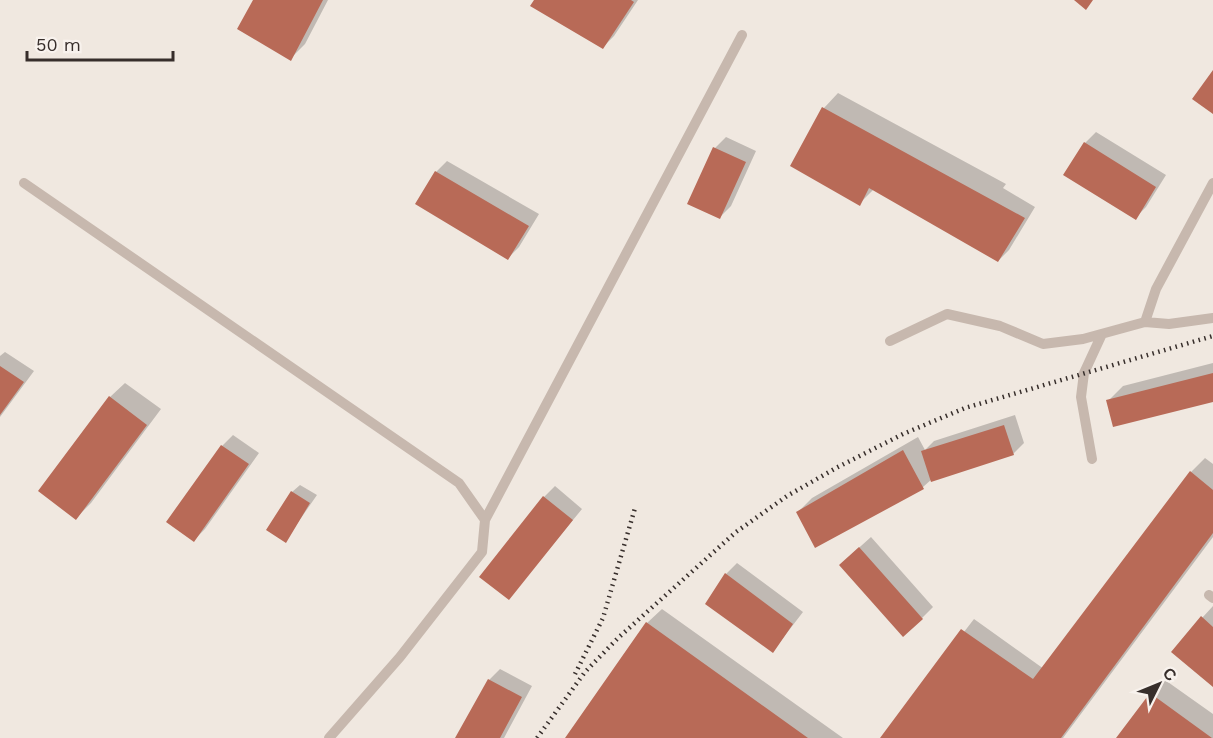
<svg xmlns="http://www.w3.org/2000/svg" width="1213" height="738" font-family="'Work Sans',sans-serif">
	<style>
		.shadow { fill: #0003 }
		.building { fill: #b86a57 }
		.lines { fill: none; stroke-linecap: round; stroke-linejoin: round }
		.lane { stroke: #c7b8ae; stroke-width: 10 }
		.rail { stroke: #372e2b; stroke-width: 4.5; stroke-dasharray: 1.5 4.5; stroke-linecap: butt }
	</style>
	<rect width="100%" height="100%" fill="#f0e8e0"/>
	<path class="shadow" d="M255,0H328L305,44L290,59Z
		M535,0H638L614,36L603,47Z
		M838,93L1006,184L1003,188L1035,207L1009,250L998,261L874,189L859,204L792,165L824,108Z
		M1096,132L1166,175L1146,207L1135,218L1085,143Z
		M726,137L756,151L731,206L720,217L715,148Z
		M447,161L539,214L519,247L508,258L436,172Z
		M5,352L34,371L0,417V356Z
		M1213,363V400L1108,401L1123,386Z
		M125,383L161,409L91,503L76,518L40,491L110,397Z
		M1015,415L1024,443L1013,454L932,479L923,487L798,512L812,498L918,437L925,450L934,441Z
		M233,435L259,453L205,529L194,540L168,522L222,446Z
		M1205,458L1213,464V537L1063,738H882L974,619L1044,669L1191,472Z
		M300,485L317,495L285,541L292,492Z
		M555,486L582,509L509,598L544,497Z
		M871,537L933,607L922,618L852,554Z
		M737,563L803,612L773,651L726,574Z
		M1213,606V685L1202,618Z
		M662,609L843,738H566L647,623Z
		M500,669L532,686L504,738H457L489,680Z
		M1165,680L1213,714V738H1117Z"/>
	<path class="building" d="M253,0H323L291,61L237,29Z
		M534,0H631L634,2L603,49L530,6Z
		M1074,0H1093L1086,10Z
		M1213,70V114L1192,99Z
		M822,107L1025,218L998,262L869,188L860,206L790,166Z
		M1084,142L1156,187L1136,220L1063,175Z
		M713,147L746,162L720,219L687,204Z
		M435,171L529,226L508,260L415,204Z
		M0,366L24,382L0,415Z
		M1213,373V402L1113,427L1106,400Z
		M109,396L147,425L76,520L38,491Z
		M1004,425L1014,455L931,482L921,451Z
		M221,445L249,464L194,542L166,522Z
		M903,450L924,489L815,548L796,512Z
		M1190,471L1213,490V533L1061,738H880L961,629L1033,679Z
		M291,491L310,503L286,543L266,530Z
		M543,496L573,520L509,600L479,577Z
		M859,547L923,619L903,637L839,565Z
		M725,573L793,624L773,653L705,604Z
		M1201,616L1213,627V687L1171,652Z
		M646,622L808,738H565Z
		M488,679L522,697L500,738H455Z
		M1150,693L1212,738H1116Z"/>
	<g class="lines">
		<path class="lane" d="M24,183L459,483L485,520L482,552L400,657L329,738
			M1145,322L1156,289L1213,183
			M890,341L947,314L1000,326L1043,344L1083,339L1145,322L1169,324L1213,318
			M1092,459L1081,397L1084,373L1102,334
			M485,520L742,35
			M1209,595L1213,598"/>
		<path class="rail" d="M575,674L603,618L635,508
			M537,738L585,672L618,638L736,532L787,496L836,468L903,434L965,408L1213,336"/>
	</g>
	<g transform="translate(1159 684) rotate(47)" stroke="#f8f2ed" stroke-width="4.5" paint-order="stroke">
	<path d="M0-4.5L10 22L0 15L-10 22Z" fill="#372e2b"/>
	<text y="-9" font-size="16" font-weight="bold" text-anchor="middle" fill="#372e2b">С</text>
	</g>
	<path d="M27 51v9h146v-9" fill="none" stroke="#372e2b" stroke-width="3"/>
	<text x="36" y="51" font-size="18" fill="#372e2b" stroke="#f8f2ed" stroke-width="4.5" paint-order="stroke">50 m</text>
</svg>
